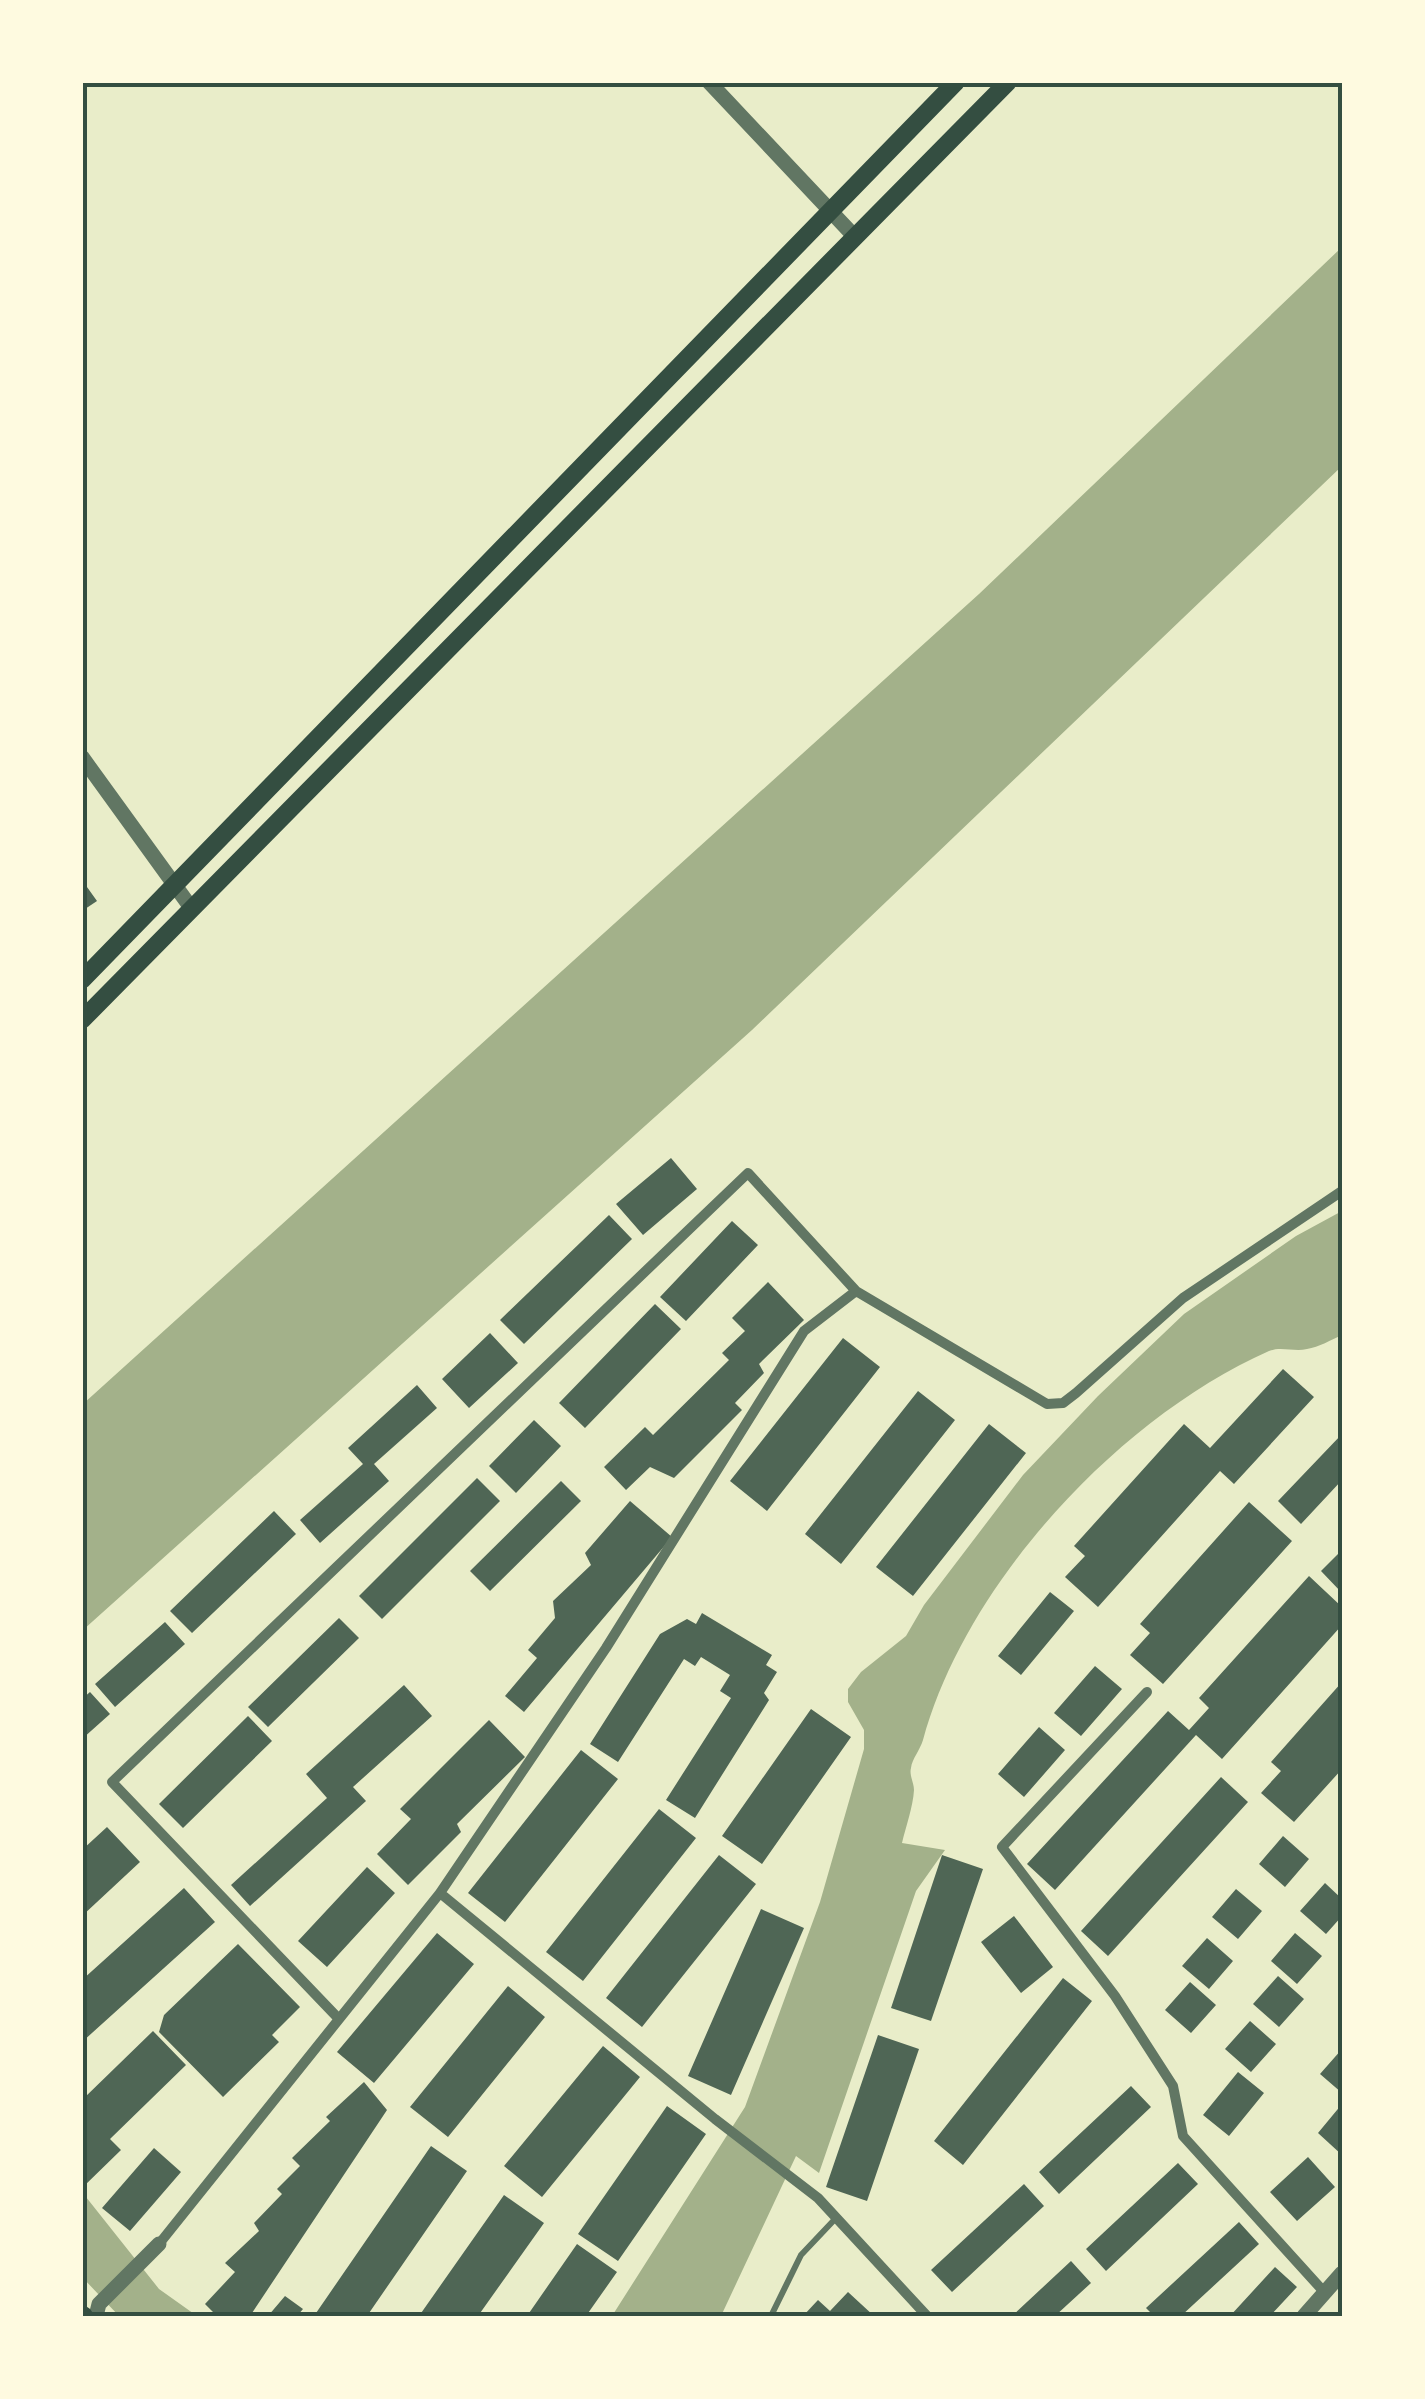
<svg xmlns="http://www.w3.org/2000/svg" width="1425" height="2399" font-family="'PT Serif',serif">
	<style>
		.water { fill: #a3b18a }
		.building { fill: #4f6655 }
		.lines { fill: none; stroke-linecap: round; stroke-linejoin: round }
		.service { stroke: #617663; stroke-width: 6 }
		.minor { stroke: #617663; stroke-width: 10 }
		.tertiary { stroke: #617663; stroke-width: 15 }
		.secondary { stroke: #344e41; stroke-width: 18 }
		.primary { stroke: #344e41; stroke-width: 20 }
		.neatline { fill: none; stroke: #344e41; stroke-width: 4 }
	</style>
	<rect width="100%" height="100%" fill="#e9edc9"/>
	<path class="water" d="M1342,247V466L752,1030L83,1630V1404L979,594Z
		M1342,1211V1335C1331,1340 1319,1347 1307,1349C1294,1352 1281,1346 1269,1351C1120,1417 966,1582 923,1740C920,1750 912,1759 911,1768C909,1775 914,1783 914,1790C913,1807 906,1826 902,1843L945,1850L916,1891L819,2173L796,2156L721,2316H612L745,2107L820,1902L864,1749V1730L848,1702V1689L861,1672L906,1636L924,1605L1023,1475L1098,1396L1184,1314L1296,1236Z
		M82,2192L159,2289L197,2316H119L83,2278Z"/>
	<path class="building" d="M82,880L97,901L82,911Z
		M671,1158L697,1189L643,1235L616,1204Z
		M609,1215L632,1239L524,1344L500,1320Z
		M732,1221L758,1245L686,1321L660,1297Z
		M768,1282L804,1320L759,1364L764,1373L735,1403L742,1410L674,1478L650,1467L626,1490L604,1467L645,1427L653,1435L729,1360L722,1353L745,1331L732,1318Z
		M655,1304L681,1329L585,1428L559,1403Z
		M490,1333L518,1363L469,1408L442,1379Z
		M843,1338L880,1367L767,1511L730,1481Z
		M1283,1369L1314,1397L1234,1484L1220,1471L1098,1607L1065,1577L1085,1556L1074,1546L1184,1424L1210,1448Z
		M417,1385L437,1408L374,1464L389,1481L320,1543L300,1520L363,1464L348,1448Z
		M918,1391L955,1420L841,1564L805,1534Z
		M534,1420L561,1446L516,1493L489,1466Z
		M989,1424L1026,1453L913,1596L876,1567Z
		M1342,1434V1480L1301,1524L1278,1501Z
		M477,1478L500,1501L382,1619L359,1596Z
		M561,1481L581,1501L490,1591L470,1571Z
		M630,1501L672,1537L524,1712L505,1696L537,1658L528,1650L555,1618L553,1601L591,1565L585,1553Z
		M1249,1502L1292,1541L1163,1684L1130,1655L1150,1633L1140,1624Z
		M274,1511L296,1534L192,1633L170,1611Z
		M1342,1550V1593L1321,1571Z
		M1309,1576L1342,1607V1625L1222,1759L1196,1735L1055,1890L1027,1864L1168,1711L1189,1730L1209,1708L1199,1698Z
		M1050,1592L1074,1611L1021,1675L998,1656Z
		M702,1613L772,1655L766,1665L777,1672L764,1693L769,1700L695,1818L666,1800L731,1698L720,1691L730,1675L701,1657L695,1666L684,1659L618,1762L590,1744L660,1634L687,1619L696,1624Z
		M339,1618L359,1638L268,1727L248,1707Z
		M165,1622L185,1644L115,1707L95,1684Z
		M1095,1666L1122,1689L1081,1736L1054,1713Z
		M1342,1682V1769L1294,1822L1261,1793L1281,1771L1271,1762Z
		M404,1685L432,1716L353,1787L366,1801L250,1906L231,1885L327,1798L306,1774Z
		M90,1692L110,1714L82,1739V1699Z
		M811,1709L851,1737L762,1864L722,1836Z
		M248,1716L272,1741L183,1828L159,1804Z
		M489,1720L525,1757L457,1824L461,1832L408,1885L377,1854L411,1819L400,1809Z
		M1039,1727L1065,1750L1024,1797L998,1774Z
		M581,1750L618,1779L505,1922L468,1893Z
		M1221,1777L1248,1802L1108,1956L1081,1931Z
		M659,1809L696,1838L583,1981L546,1952Z
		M107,1827L140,1862L82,1916V1850Z
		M1283,1836L1309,1859L1285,1887L1259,1864Z
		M719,1855L756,1884L642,2027L606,1998Z
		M942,1855L983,1869L931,2021L891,2008Z
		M367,1867L395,1893L327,1967L298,1941Z
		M1325,1883L1342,1899V1916L1326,1934L1300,1911Z
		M184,1888L215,1922L82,2042V1980Z
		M1236,1889L1262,1911L1238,1939L1212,1917Z
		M761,1909L804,1928L731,2095L688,2076Z
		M1014,1916L1053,1967L1021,1993L981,1942Z
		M437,1933L474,1964L374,2083L337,2052Z
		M1295,1933L1322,1956L1297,1984L1271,1961Z
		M1207,1938L1233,1961L1209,1989L1182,1966Z
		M238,1944L300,2007L272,2035L279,2042L223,2097L159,2032L164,2015Z
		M1278,1976L1304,1999L1279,2027L1253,2004Z
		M1063,1978L1092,2001L963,2165L934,2141Z
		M1190,1982L1216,2005L1191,2033L1165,2010Z
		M508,1986L545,2017L448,2137L410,2107Z
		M1250,2021L1276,2044L1251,2072L1225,2049Z
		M153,2031L186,2065L110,2139L121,2150L82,2188V2100Z
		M878,2035L919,2049L867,2201L826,2187Z
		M603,2046L640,2077L542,2197L504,2166Z
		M1342,2049V2093L1320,2074Z
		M1238,2072L1264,2093L1229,2136L1203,2115Z
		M364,2082L387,2110L250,2316H217L205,2304L235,2272L225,2263L259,2231L254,2223L282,2194L277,2189L300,2166L292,2158L330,2121L326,2117Z
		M1131,2086L1151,2107L1059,2194L1039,2172Z
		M1342,2104V2155L1318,2133Z
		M667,2106L706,2134L618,2261L578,2234Z
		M431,2146L467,2171L367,2316H314Z
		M154,2148L181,2172L130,2231L102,2208Z
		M1308,2157L1335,2187L1297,2221L1270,2192Z
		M1178,2163L1198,2184L1106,2271L1086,2249Z
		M1024,2184L1044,2206L952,2292L931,2270Z
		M504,2195L544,2223L478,2316H419Z
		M1239,2222L1259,2244L1181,2316H1154L1146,2308Z
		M577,2244L617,2272L586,2316H527Z
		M1071,2261L1091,2283L1055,2316H1012Z
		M1275,2267L1297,2287L1270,2316H1230Z
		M848,2292L874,2316H803L818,2300L830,2311Z
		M285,2296L303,2309L297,2316H268Z"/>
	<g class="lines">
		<path class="service" d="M771,2316L801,2255L836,2218"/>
		<path class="minor" d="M1147,1692L1002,1847L1115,1996L1173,2086L1183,2136L1325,2293
			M440,1893L715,2119L818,2198L927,2316
			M338,2018L112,1782L748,1173L856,1291L1047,1404L1063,1403L1076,1393L1183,1298L1342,1191
			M159,2244L440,1893L606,1648L804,1331L856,1291"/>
		<path class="tertiary" d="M709,82L855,237
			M82,757L192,909
			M96,2316L99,2304L159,2244
			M1304,2316L1342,2273"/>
		<path class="secondary" d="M82,980L956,82
			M82,1020L1008,82"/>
		<path class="primary" d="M82,2316H83"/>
	</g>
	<rect width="1425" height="2399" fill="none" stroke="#fefae0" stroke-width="170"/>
	<rect x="85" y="85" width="1255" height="2229" class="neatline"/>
</svg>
